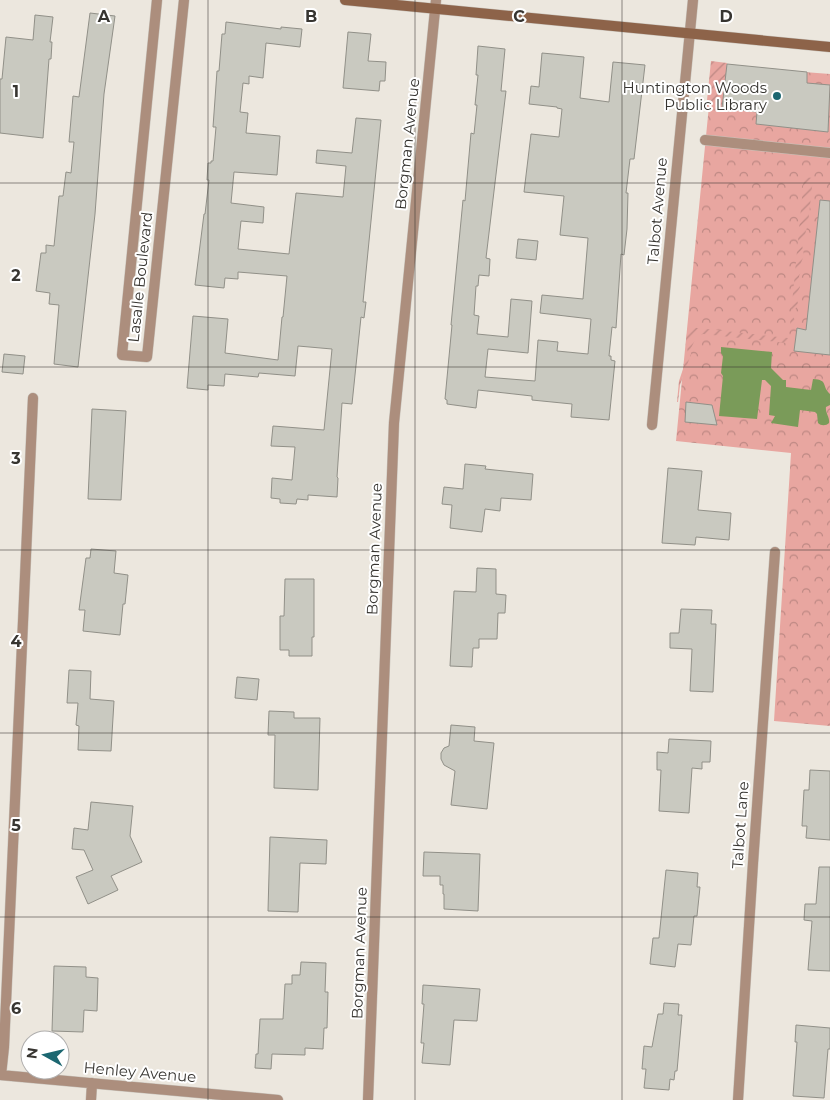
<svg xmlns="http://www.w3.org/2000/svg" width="830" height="1100" font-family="Montserrat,sans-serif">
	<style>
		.park { fill: url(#park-crowns) }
		.garden { fill: url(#garden-furrows) }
		.water { fill: #7a9b59 }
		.building { fill: #c9c9c0; stroke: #919088 }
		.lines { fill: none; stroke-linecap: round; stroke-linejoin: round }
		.lane-casing { stroke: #c8c3bb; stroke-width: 11 }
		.street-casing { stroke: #c8c3bb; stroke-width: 11 }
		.secondary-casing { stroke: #c8c3bb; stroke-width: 11 }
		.lane { stroke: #ac8e7d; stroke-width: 10 }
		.street { stroke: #ac8e7d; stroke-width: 10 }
		.secondary { stroke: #8d6349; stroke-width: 10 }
		.grid { fill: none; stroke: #373531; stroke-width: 1; stroke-opacity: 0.55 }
		.poi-dot { fill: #1c6771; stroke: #fff; stroke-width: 2 }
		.labels { text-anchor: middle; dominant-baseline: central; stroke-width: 4; stroke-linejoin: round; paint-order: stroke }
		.poi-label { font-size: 15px; fill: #373531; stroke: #fff; text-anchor: end }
		.street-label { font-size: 15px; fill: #373531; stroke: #fff }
		.grid-label { font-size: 16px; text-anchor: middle; font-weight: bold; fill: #373531; stroke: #fff; stroke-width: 4; stroke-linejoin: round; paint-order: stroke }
	</style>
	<defs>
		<pattern id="park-crowns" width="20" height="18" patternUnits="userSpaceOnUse" patternTransform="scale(1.25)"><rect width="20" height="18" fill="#e8a6a0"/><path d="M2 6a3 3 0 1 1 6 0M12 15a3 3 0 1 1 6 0" fill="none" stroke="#bd8883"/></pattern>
		<pattern id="garden-furrows" width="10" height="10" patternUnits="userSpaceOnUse" patternTransform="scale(1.25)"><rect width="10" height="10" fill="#e8a6a0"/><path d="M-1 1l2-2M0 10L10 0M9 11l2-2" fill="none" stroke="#bd8883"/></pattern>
	</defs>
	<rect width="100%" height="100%" fill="#ece7de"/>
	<path class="park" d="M713,65L830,74V726L774,721L791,453L676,441Z"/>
	<path class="garden" d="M711,61L727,63L722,111L706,110Z
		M804,177L813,178L808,224L802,245L804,255L801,263L802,269L799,276L800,287L796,295L798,304L792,315L795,320L790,325Z
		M688,327L788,338L787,343L703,334L697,336L691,348V354L680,385L678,402H677L679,381L688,354L686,340Z"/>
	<path class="water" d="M721,347L772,352L771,368L783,380H786V387L811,390L813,379C829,380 821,386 830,394V405L826,407C825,413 830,417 829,423C826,426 821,426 818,423L817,414L815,412L800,410L798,427L771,423L775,416L769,415L771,386L765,380H762L757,419L719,416L723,376L721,373L723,356L721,353Z"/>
	<path class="building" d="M90,13L115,16L104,94L95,214L78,367L54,364L59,305L49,304L50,293L36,291L41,253H46V245L54,246L59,196H63L66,172L71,173L74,142H69L73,96L79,97Z
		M35,15L53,17L50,42H52L51,59H49L43,138L0,133V79H2L6,37L33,40Z
		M226,22L281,29V27L302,29L300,47L266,43L263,78L249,76V84L243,83L240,112L248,113L246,133L280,136L277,175L234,172L231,203L264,207L263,223L241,221L238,249L289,254L296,193L343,197L346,166L316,163L317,150L352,153L356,118L381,120L363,302H366L364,318L361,317L352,404L342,403L337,477L338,478L337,497L308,495V500L297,499L296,504L280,503V499L271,498L272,478L292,480L295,447L271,446L273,426L324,430L332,349L298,346L295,376L259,373L258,377L225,374L224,386L208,385V390L187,388L193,316L228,319L225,353L278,360L282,317H283L287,276L238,272V279L225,278L224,288L195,285L204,214H205L209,180H207L208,163H211V161H213L216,127H213L217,71H219L222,34H225Z
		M348,32L371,34L368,61L386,62L385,81H380L379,91L343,88Z
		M478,46L505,49L501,91H506L486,258L490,259L489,276L479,275L478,286H476L474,315L479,316L477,334L508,337L511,299L532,301L528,353L488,349L485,377L535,381L538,340L558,342L557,351L588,354L591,319L540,313L542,295L583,299L588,238L560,235L564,196L524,192L531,134L559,137L562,109L557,108V107L529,104L531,86L539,87L542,53L584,57L580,98L609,102L613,62L645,65L634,159H630L626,193H628L627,229L624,255L621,254L616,328L612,327L609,356H611V360L615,361L609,420L571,417L572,404L532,400V396L478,390L476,408L447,404V400L445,399L452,325H451L463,200L465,201L471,133L474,134L477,105H475L478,75H476Z
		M727,64L807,72V83L830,85L828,132L756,124L757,112L722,108Z
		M820,200L830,201V355L794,351L797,328L806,330Z
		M518,239L538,241L536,260L516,258Z
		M4,354L25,356L23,374L2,372Z
		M686,402L712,405L717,425L685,422Z
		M92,409L126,411L121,500L88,499Z
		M465,464L486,466L485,469L533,474L531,500L501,498L500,511L485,509L482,532L450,528L452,505L442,504L444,487L463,489Z
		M668,468L702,471L698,510L731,513L729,540L696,537L695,545L662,543Z
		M91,549L116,551L114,573L128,575L125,604H123L120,635L83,631L85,610H79L86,558H90Z
		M477,568L496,569V594L506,595L505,613H498L497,639H479V648H473L472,667L450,666L454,591L476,592Z
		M285,579H314V637H312V656H289V650H280V616H284Z
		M681,609L712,610L711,624H716L713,692L690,691L692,649L670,648V633H679Z
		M69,670L91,671L90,699L114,701L111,751L78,750L79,726L76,725L78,703H67Z
		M237,677L259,679L257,700L235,698Z
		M269,711L294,712V718H320L318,790L274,788L275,735H268Z
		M451,725L475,727L474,741L494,743L487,809L451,805L455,771L444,765L441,759V753L444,748L449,746Z
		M669,739L711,741L710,762H702V769L692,768L689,813L659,811L661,770H657V752L668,753Z
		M810,770L830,771V840L806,838L807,826H802L804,790H809Z
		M91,802L133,806L130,836L142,862L111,876L118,890L88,904L76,877L93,870L84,850L72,849L74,828L88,830Z
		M270,837L327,840L326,864L300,863L298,912L268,911Z
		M424,852L480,854L478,911L444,909V894H443V885H440V876H423Z
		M819,867H830V971L808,970L812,921L804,920L805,904H816Z
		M666,870L698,873L697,887H700L697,916H694L691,945L678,944L675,967L650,964L653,938H659Z
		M301,962L326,963L325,992H328L327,1028H324L323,1049L305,1048V1055L272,1054L271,1069L255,1068L256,1054H258L260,1019H283L285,984H292V975H300Z
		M54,966L86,967V977L98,978L97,1011L84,1010L83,1032L52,1031Z
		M423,985L480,989L477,1021L454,1020L450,1065L422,1063L424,1043H421L424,1004H422Z
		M664,1003L679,1004L678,1015H682L677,1071H675L674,1080L670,1079L669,1090L644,1088L646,1069H642L644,1046L652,1047L658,1014H663Z
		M796,1025L830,1028V1049H828L824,1098L793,1096L797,1042H795Z"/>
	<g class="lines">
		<defs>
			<path id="lane" d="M705,140L830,153"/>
			<path id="street" d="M157,0L122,355L147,357L184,0
				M652,425L693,0
				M0,1075L278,1100
				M1,1075L4,1047L33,398
				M91,1100L92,1083
				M368,1100L394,423L436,0
				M738,1100L753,863L775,552"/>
			<path id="secondary" d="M345,0L830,47"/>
		</defs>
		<use href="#lane" class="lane-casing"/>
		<use href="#street" class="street-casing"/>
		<use href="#secondary" class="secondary-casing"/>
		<use href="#lane" class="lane"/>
		<use href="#street" class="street"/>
		<use href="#secondary" class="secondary"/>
	</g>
	<path class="grid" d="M208,0V1100M415,0V1100M622,0V1100M0,183H830M0,367H830M0,550H830M0,733H830M0,917H830"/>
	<circle class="poi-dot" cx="777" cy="96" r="5"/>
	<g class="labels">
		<g class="poi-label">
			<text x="767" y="87">Huntington Woods<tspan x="767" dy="17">Public Library</tspan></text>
		</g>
		<g class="street-label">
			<text transform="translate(407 144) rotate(-84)">Borgman Avenue</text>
			<text transform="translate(657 211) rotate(-85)">Talbot Avenue</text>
			<text transform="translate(140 277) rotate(-84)">Lasalle Boulevard</text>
			<text transform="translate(374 549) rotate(-88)">Borgman Avenue</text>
			<text transform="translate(740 825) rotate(-86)">Talbot Lane</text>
			<text transform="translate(359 953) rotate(-88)">Borgman Avenue</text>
			<text transform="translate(140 1072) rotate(5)">Henley Avenue</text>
		</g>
	</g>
	<g class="grid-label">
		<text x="104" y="22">A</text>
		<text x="311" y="22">B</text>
		<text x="519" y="22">C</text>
		<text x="726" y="22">D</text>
		<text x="16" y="97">1</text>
		<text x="16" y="281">2</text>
		<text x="16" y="464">3</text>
		<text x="16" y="647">4</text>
		<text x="16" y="831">5</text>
		<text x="16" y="1014">6</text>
	</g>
	<g transform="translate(45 1055) rotate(278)"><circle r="24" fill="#ffffff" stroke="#afaead"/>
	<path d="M0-4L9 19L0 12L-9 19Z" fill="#1c6771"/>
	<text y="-8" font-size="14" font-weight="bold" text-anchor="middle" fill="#373531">N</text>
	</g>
</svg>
